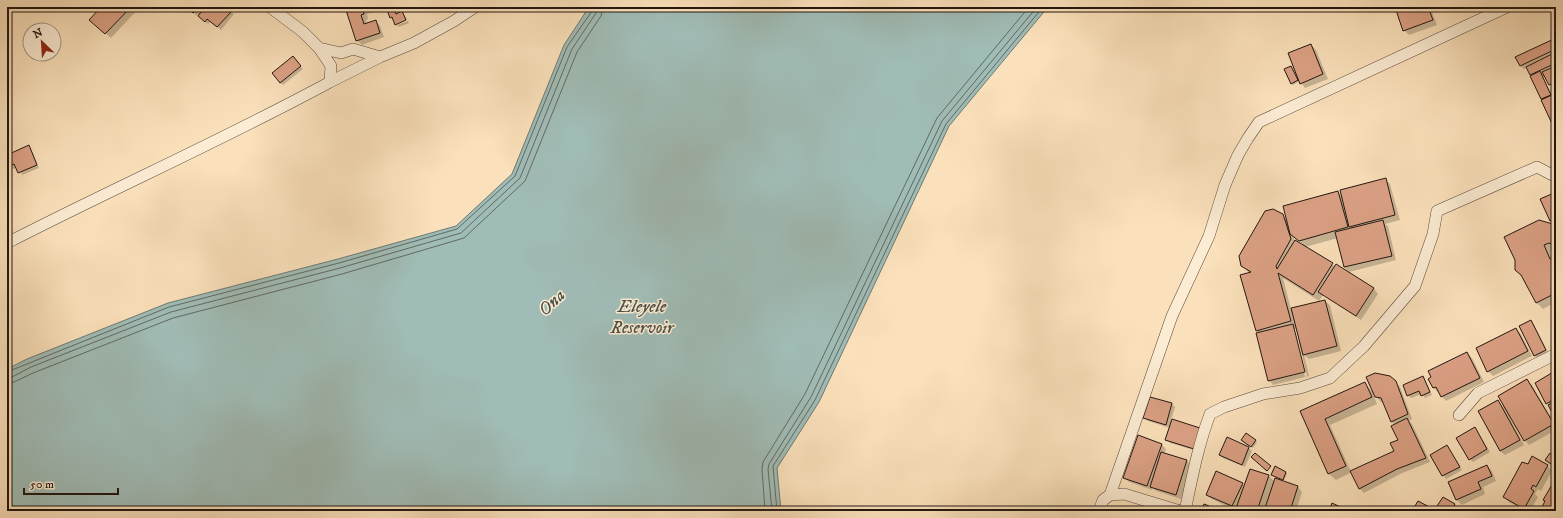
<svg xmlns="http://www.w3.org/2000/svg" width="1563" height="518" font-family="'IM FELL DW Pica',serif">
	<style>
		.water { fill: #a0bcb6; stroke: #6d7a74 }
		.shadow { fill: #0003; fill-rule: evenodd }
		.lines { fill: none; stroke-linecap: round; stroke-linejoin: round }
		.shore { stroke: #606963; stroke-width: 1 }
		.building { fill: #dca185; stroke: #211610 }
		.street-casing { stroke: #58493b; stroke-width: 12 }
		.street { stroke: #fcecd3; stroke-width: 11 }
		.labels { text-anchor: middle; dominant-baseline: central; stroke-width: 3; stroke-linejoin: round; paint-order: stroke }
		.water-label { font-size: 18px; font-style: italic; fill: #4d504a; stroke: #fcecd3 }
	</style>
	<rect width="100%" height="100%" fill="#fbe1bb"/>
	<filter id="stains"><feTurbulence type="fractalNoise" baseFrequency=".005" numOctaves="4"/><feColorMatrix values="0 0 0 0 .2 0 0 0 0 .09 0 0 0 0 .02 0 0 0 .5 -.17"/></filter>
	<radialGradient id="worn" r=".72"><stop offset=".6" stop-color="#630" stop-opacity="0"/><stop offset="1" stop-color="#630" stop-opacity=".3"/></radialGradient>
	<path class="water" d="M589,7H1048L949,126L819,402L777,468L781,511H7V369L27,359L168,303L338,259L456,226L512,174L564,45Z"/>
	<path class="shadow" d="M103,7H140L111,38L91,20Z
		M186,7H226L234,14L221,30L211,21L208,24L198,14L197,16Z
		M350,7H380L381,10L367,14L368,19L366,20L367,24L376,21L380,26L384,37L362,45L357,40Z
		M389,7H393L397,14L402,12L407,19L396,23L390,17Z
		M1396,7H1430L1437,25L1409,35L1404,30Z
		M408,21L409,23L399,27L397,25Z
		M1556,39V67L1551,69L1556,79V83L1551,86L1545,76L1543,77L1552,96L1556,94V129L1527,67L1524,69L1520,65Z
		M1311,45L1316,50L1328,79L1305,88L1300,81L1293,85L1292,83L1298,77Z
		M296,61L303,69L283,85L280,82Z
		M28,146L31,149L39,168L22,175L17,167L11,170L8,167L7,156Z
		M1385,179L1390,184L1400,220L1385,224L1388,226L1396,260L1349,272L1344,267L1338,238L1305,247L1336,267L1337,266L1374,289L1378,294L1361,320L1323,295L1319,301L1283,278L1291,309L1325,301L1330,305L1341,351L1309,359L1304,355L1309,376L1273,385L1269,380L1259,333L1256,330L1249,273L1242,265L1282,215L1288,221L1338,192L1342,197ZM1293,236L1303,244V246L1295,241ZM1294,329H1296L1307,376L1305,377Z
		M1554,194L1556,196V222L1554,223L1551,220Z
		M1556,226V249L1550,252L1553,259L1556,257V302L1543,309L1536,302L1524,277L1516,270Z
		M1531,322L1534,325L1548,353L1538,358L1534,355Z
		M1516,329L1521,334L1532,356L1493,376L1488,371Z
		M1467,353L1472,358L1484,382L1446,401L1434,388Z
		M1555,372L1556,373V418L1536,383Z
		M1390,377L1400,387L1412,419L1409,421L1412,424L1430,462L1402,473L1364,493L1359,488L1352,472L1336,480L1329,474L1301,412L1364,383L1373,392ZM1373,394L1381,402H1384L1392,422L1395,425L1399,440L1395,452L1351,472L1330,425L1377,404Z
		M1422,377L1425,380L1432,395L1425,398L1422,394L1411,398L1408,395Z
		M1527,380L1532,385L1556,426V430L1529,445L1525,440L1510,416H1509L1524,445L1505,455L1500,451L1498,401L1505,408Z
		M1151,398L1172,404L1175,407L1171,420L1200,429L1197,451L1170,443L1167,440L1170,428L1148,421L1145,418Z
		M1475,428L1490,452L1473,462L1470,459Z
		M1247,434L1257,442L1253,448L1244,441Z
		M1227,439L1249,448L1252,451L1245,467L1223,458L1220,455Z
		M1161,444L1166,449L1164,454L1187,461L1191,466L1181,499L1156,491L1152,488V490L1129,482L1124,478Z
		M1447,446L1462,470L1446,479L1431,455Z
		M1550,455L1556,459L1553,464L1547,461Z
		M1532,458L1548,466L1552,471L1541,491L1538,489L1535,494L1538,497L1530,511H1525L1509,502L1504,497Z
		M1487,466L1492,471L1496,481L1483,487L1485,494L1462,505L1457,500L1449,482Z
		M1250,470L1269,476L1275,482L1298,487L1302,492L1296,511H1236L1212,499L1207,495L1242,484L1245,486Z
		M1286,472L1287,474L1284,480L1274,476Z
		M1443,498L1456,506L1453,511H1446Z"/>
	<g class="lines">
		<path class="shore" d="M7,372L169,307L339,263L457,229L515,176L567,47L592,11V7
			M7,377H12L31,367L171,312L340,268L461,233L520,178L572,49L596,13L597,7
			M7,383L14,382L33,373L173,318L342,274L464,238L525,181L577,52L601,16L603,7
			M765,511L762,469L763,462L805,394L937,118L1029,7
			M772,511L768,469L769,464L811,397L942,121L1037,7
			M777,511L773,466L815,400L946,124L1043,7"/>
	</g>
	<path class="building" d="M101,7H131L105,34L89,20Z
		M186,7H199L193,13Z
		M205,7H227L232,11L217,27L207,19L205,22L198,16Z
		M345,7H370L363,10L364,14L361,15L364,24L376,20L380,33L356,41Z
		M386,7H393L396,14L402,11L406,20L395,25L392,17L390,18Z
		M1395,7H1428L1433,20L1403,31Z
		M1556,38V49L1520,66L1515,57Z
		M1311,44L1323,74L1300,84L1288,53Z
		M1556,52V63L1530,75L1526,67Z
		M293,56L301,66L280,83L272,73Z
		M1291,66L1298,80L1291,84L1284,69Z
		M1551,68L1556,78V82L1549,85L1542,72Z
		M1540,71L1551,95L1541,99L1530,76Z
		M1556,93V129L1555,130L1541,100Z
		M29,145L37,165L18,173L14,164L7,167V155Z
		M1386,178L1395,215L1349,227L1340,190Z
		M1338,191L1348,227L1299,241L1290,234L1283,206Z
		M1554,193L1556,197V218L1550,221L1540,199Z
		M1273,209L1283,214L1291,239L1276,266L1277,269L1295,240L1333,263L1313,295L1278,273L1291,321L1256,331L1240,275L1251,272L1241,266L1239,256L1265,211Z
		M1383,220L1392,256L1344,267L1335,232Z
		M1539,220L1556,225V246L1549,243L1544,245L1550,259L1556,256V293L1536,303L1521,275L1515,270V260L1504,237Z
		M1336,264L1374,288L1356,316L1318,292Z
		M1325,300L1337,346L1303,355L1291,308Z
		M1531,320L1546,350L1534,356L1519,326Z
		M1293,324L1305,372L1268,381L1256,333Z
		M1516,328L1528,351L1487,372L1476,348Z
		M1467,352L1480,378L1441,397L1436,387L1433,388L1428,379L1431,377L1428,371Z
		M1555,371L1556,398L1546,404L1535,383Z
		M1375,373L1390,376L1396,381L1408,414L1391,422L1381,398L1375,397L1366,377Z
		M1423,376L1430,392L1421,396L1419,391L1407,396L1403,385Z
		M1527,379L1554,424L1524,441L1498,396Z
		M1365,382L1372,397L1325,419L1346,466L1328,474L1300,411Z
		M1150,397L1172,403L1166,425L1143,418Z
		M1498,400L1520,440L1500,451L1478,411Z
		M1556,401V420L1548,405Z
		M1407,418L1426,458L1397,469L1359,489L1350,471L1394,451L1390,443L1398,440L1391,426Z
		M1172,419L1200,428L1194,449L1165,440Z
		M1475,427L1487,449L1469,460L1456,438Z
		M1246,433L1256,440L1251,447L1241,440Z
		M1138,435L1162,444L1147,486L1123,478Z
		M1227,437L1249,447L1242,465L1219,455Z
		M1447,445L1460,467L1442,476L1430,455Z
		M1161,452L1187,460L1176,495L1150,487Z
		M1255,453L1271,466L1267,471L1251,457Z
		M1550,453L1556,457L1551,464L1545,460Z
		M1532,456L1548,465L1536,487L1533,485L1531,489L1534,491L1524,509L1503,497L1522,462L1528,464Z
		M1487,465L1492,476L1478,482L1481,489L1456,500L1448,482Z
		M1275,466L1286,472L1283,480L1271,475Z
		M1250,469L1269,475L1257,511H1235Z
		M1216,471L1243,483L1232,506L1206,495Z
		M1275,478L1298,486L1290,511H1264Z
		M1556,478V511H1540L1545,501L1543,500Z
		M1443,497L1455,504L1451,511H1445L1437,506Z
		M1418,501L1437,511H1412Z
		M1332,503L1349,511H1329Z
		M1204,504L1209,506L1208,511H1201Z"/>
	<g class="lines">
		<defs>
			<path id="street" d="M319,48L341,53L353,49L380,57
				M330,82L380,57L414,43L454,21L475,7
				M7,243C114,188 225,139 330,82L331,66L319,48L303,32L270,7
				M1459,415L1478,393L1556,354
				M1110,495L1124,494L1180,511
				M1099,511L1103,500L1110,495L1172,316L1209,236L1225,185L1238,155L1248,138L1259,122L1507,7
				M1185,511C1192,478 1198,446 1210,414L1224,407L1263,394L1300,388L1330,378L1364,346L1415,286L1433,234L1437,211L1537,167L1556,177"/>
		</defs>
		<use href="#street" class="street-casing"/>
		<use href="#street" class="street"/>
	</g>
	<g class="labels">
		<g class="water-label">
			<text transform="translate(552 303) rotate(-44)">Ona</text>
			<text x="642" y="307">Eleyele<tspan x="642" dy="21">Reservoir</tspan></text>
		</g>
	</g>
	<rect width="1563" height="518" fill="none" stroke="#fbe1bb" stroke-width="24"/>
	<rect x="8" y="8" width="1547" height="502" fill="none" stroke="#211610" stroke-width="2"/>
	<rect x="12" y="12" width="1539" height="494" fill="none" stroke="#211610"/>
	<g transform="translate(42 42) rotate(335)"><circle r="19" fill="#fcecd3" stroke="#a49685"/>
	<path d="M0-3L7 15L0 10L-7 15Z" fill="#8f2418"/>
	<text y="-6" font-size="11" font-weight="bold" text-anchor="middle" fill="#211610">N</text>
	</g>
	<path d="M24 488v6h94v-6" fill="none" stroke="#211610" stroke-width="2"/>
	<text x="30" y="488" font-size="12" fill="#211610" stroke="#fcecd3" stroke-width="3" paint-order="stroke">50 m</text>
	<rect width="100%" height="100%" filter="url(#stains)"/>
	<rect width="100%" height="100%" fill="url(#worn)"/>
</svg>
